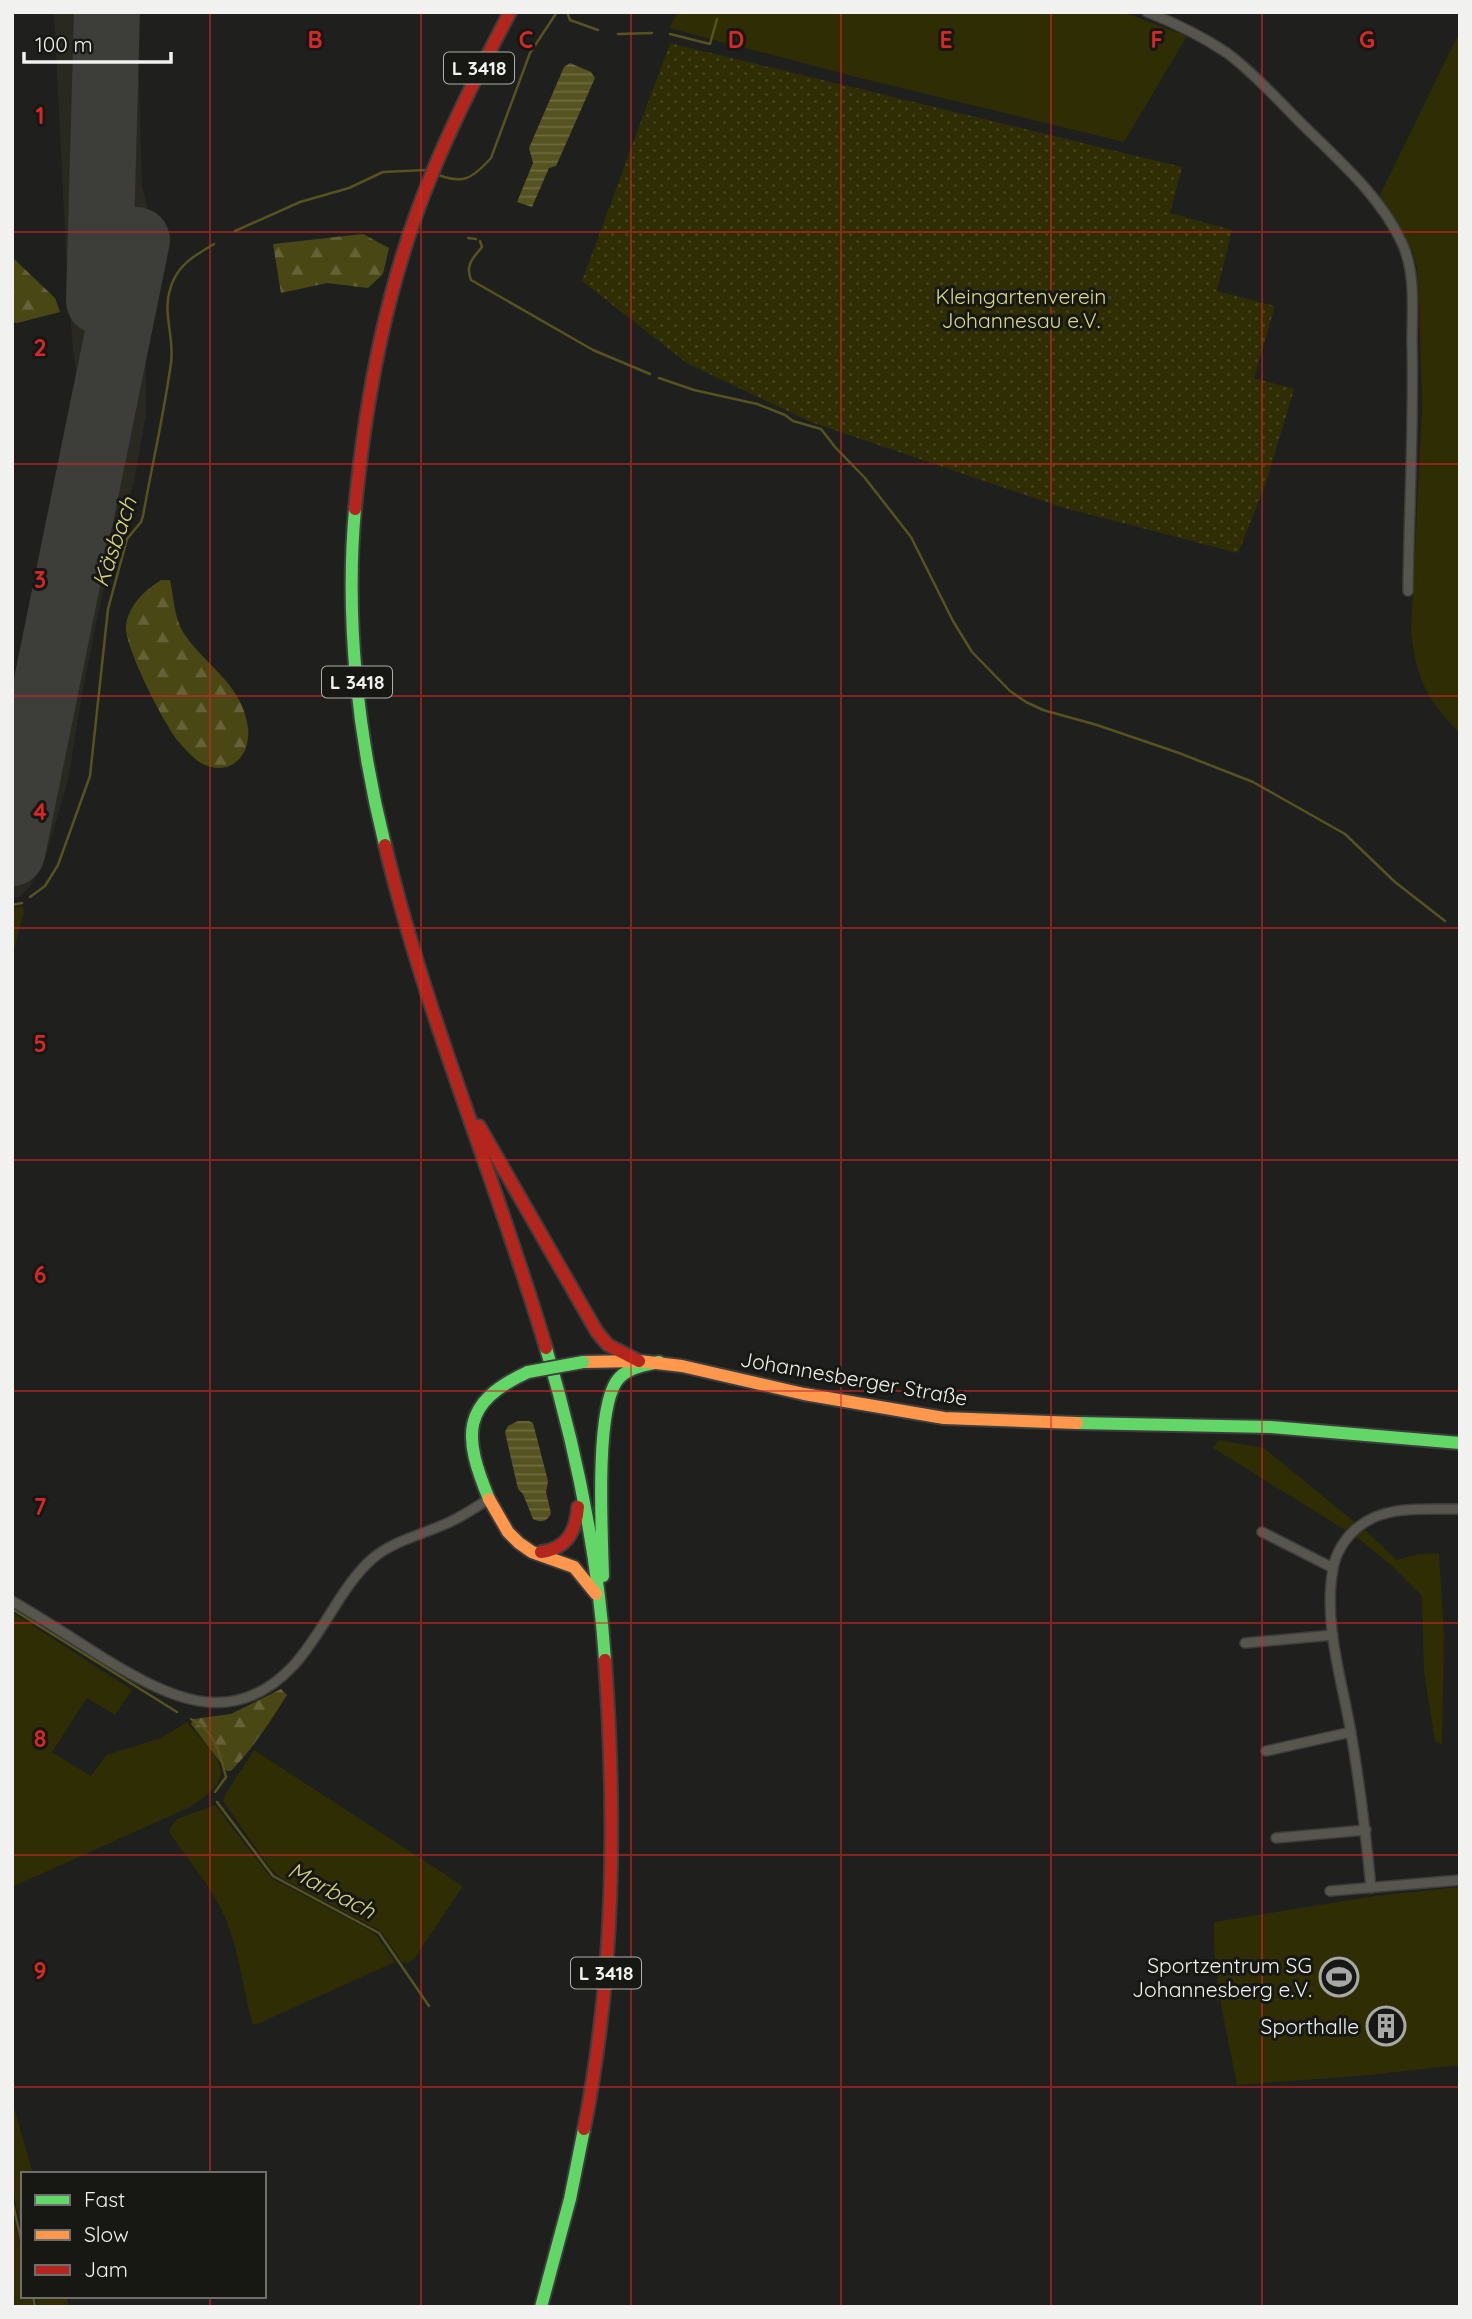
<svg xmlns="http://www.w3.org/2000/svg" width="1472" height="2319" font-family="Quicksand,sans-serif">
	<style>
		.built { fill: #292921 }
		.grass { fill: #2f2d04 }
		.forest { fill: url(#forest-firs) }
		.garden { fill: url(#garden-dots) }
		.water { fill: url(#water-rules) }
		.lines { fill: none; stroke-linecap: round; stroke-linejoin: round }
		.stream { stroke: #55531f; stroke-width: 2.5 }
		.runway { stroke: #3d3d3a; stroke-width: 66 }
		.street-casing { stroke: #3c3c3b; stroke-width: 12 }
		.fast-casing { stroke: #3c3c3b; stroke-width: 16 }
		.slow-casing { stroke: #3c3c3b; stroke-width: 16 }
		.jam-casing { stroke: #3c3c3b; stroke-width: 16 }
		.street { stroke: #56564e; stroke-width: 9 }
		.fast { stroke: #63d668; stroke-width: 12 }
		.slow { stroke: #ff974d; stroke-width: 12 }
		.jam { stroke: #b3261e; stroke-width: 12 }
		.fast-bridge-casing { stroke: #3c3c3b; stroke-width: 16; stroke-linecap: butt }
		.fast-bridge { stroke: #63d668; stroke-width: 12 }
		.grid { fill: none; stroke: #d62828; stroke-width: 2; stroke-opacity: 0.55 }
		.labels { text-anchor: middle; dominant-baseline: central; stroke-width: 6; stroke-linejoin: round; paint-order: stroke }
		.shield { fill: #171714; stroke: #b0b0ad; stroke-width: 2 }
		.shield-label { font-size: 19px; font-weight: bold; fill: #f1f1ef }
		.park-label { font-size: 21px; fill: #dcda85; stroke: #171714 }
		.street-label { font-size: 21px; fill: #f1f1ef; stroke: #171714 }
		.poi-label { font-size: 21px; fill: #f1f1ef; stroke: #171714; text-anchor: end }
		.water-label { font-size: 23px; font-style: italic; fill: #d4d37d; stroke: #171714 }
		.grid-label { font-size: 23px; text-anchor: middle; font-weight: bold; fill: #d62828; stroke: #171714; stroke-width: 6; stroke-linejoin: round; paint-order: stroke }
	</style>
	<defs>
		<pattern id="forest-firs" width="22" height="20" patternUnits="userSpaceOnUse" patternTransform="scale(1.75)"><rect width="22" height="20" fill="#494714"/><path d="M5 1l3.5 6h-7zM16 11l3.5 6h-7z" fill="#646236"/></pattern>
		<pattern id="garden-dots" width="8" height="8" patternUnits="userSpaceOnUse" patternTransform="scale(1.75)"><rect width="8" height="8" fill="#2f2d04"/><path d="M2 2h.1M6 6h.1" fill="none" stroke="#43421d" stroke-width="1.8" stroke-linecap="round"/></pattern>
		<pattern id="water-rules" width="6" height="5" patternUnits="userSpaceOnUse" patternTransform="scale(1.75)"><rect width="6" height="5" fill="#55531f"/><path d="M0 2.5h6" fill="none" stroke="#6e6c40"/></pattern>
	</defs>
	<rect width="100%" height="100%" fill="#1f1f1e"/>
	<path class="built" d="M54,12H137L142,186L150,218L163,240L146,315V415L134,482L100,604L82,694L68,780L46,855L30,887L19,897H12V753L23,685L82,409L73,351L67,272Z"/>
	<path class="grass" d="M678,12H1123L1187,36L1124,142L856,77L669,28Z
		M1460,31V734C1426,697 1418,683 1411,633L1422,406L1419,300L1417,267L1411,248L1380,195Z
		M23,906L24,912L12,956V908Z
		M1219,1440L1264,1448L1367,1532L1397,1560L1418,1554L1439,1553L1444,1636L1442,1745L1435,1741L1424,1672L1422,1596L1393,1567L1358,1538L1213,1448Z
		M12,1612L132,1690L115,1715L87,1698L52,1752L91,1776L106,1755L161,1738L187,1722C217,1760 244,1773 190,1807L12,1887Z
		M254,1750L463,1886L414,1959L408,1963L402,1962L381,1931L281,1878L270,1868L223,1801L225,1795Z
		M215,1805L271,1878L369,1930L377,1936L395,1962L255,2025L252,2023C243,1986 238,1945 222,1911C209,1883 187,1859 170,1833V1828L177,1819Z
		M1460,1887V2065L1359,2076L1237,2085C1227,2032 1212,1976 1214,1922L1374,1896Z
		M12,2101L33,2174H23V2235L12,2188Z
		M12,2209L23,2257V2296H31L33,2307H15L12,2290Z
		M36,2296H66L69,2307H38Z"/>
	<path class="forest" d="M363,234L389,248L383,274L368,288L327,283L281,293L273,244Z
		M12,257L55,298L60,312L17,323L12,322Z
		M161,580H170C174,598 174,617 183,632C204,665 243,684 248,728C251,757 229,778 201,763C193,758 184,748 178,741C164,724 123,644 126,625C129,605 145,590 161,580Z
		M281,1689L287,1695C270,1722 253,1748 231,1771H227L191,1724L193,1719L231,1714Z"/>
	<path class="garden" d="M670,43L1182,167L1170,213L1232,230L1217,291L1275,306L1254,378L1294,389L1266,483L1238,553L1061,507L811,422L688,364L582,281Z"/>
	<path class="water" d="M570,63L591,72L595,78L556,166L549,168L532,207L517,202L533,163L529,148L564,67Z
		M518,1421H529L533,1423L548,1481L546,1492L551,1513C547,1522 541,1523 533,1519L523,1494L518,1489L505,1432L508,1426Z"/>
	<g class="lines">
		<path class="stream" d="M567,12L570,20L598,30
			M618,34L652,33
			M670,34L710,44L717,19
			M436,174C463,185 472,179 491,158L530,53L557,12
			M235,231L300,202L349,188L383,172L426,170
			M468,238L476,239
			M480,241L482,247C473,258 465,265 471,280L593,350L650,374
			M659,378L694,390L757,404L785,415L793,421L821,429L835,447L865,478L911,537L953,621L972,652L1010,691L1026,702L1043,710L1097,725L1179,753L1253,782L1345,834L1395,882L1445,921
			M30,897L45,886L58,865L90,776L108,609L127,539L141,522L143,516C152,465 164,414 171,363C175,332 159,310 174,279C182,262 199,253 214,244
			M12,905L22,903
			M12,1609L177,1712
			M191,1719C215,1731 220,1753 226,1777L215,1792
			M217,1802L273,1876L379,1933L429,2006
			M12,2200L23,2248
			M33,2296L35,2307"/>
		<path class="runway" d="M99,301L107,12
			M12,853L137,240"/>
		<defs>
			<path id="street" d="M1147,12C1175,23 1202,36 1227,53C1254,73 1277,99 1300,122C1337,159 1380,195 1402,243C1416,273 1412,310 1412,342C1414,425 1409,508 1408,591
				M1262,1532L1333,1568
				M12,1601C43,1619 72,1638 102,1657C166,1696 231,1732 293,1666C322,1635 342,1585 372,1559C393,1541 418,1536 443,1525C459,1519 474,1508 489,1499
				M1245,1643L1333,1635
				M1266,1751L1351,1732
				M1276,1838L1366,1830
				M1371,1888C1366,1836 1360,1785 1351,1733C1342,1680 1323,1623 1333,1569C1335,1554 1345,1538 1357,1528C1385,1504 1425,1510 1460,1509
				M1330,1891L1460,1880"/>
			<path id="fast" d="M355,509C345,620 358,737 385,845
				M546,1348C576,1449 598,1556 605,1660
				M1077,1423L1271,1427L1460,1443
				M489,1499C463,1436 460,1403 528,1372
				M603,1576C602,1534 595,1415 616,1382C625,1368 644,1365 659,1362
				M541,2307L570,2199L584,2129"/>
			<path id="slow" d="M583,1362L639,1361L682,1366L804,1394L944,1418L1077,1423
				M489,1499L508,1532L519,1543L532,1552L574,1567L596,1594"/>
			<path id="jam" d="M355,509C366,395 387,282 431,176C454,119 482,66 510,12
				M385,845C426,1017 496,1179 546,1348
				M479,1126L597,1332L608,1345L639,1361
				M541,1552C567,1549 576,1531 578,1507
				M584,2129C615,1974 616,1817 605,1660"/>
		</defs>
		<use href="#street" class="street-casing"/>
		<use href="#fast" class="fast-casing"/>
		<use href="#slow" class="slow-casing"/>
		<use href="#jam" class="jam-casing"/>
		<use href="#street" class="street"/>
		<use href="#fast" class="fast"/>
		<use href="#slow" class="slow"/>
		<use href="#jam" class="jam"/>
		<defs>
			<path id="fast-bridge" d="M528,1372L583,1362"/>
		</defs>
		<use href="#fast-bridge" class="fast-bridge-casing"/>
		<use href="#fast-bridge" class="fast-bridge"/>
	</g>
	<path class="grid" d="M210,12V2174M421,12V2307M631,12V2307M841,12V2307M1051,12V2307M1262,12V2307M12,232H1460M12,464H1460M12,696H1460M12,928H1460M12,1160H1460M12,1391H1460M12,1623H1460M12,1855H1460M12,2087H1460M210,2296V2307"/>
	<defs>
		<symbol id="stadium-ring" viewBox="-11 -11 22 22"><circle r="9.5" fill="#171714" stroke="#a8a8a6" stroke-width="1.5"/><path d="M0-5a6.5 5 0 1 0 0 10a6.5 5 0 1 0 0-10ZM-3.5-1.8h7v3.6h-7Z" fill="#a8a8a6"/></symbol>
		<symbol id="building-ring" viewBox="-11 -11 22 22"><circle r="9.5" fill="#171714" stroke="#a8a8a6" stroke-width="1.5"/><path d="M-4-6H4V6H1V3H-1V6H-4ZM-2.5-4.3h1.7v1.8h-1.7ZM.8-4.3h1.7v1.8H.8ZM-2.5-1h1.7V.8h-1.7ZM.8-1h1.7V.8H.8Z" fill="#a8a8a6"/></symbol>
	</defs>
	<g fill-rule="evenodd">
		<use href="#stadium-ring" x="1317" y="1955" width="44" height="44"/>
		<use href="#building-ring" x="1364" y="2004" width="44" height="44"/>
	</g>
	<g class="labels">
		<g class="shield">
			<rect x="444" y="52.5" width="70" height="31" rx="5"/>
			<rect x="322" y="666.5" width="70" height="31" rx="5"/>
			<rect x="571" y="1957.5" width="70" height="31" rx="5"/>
		</g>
		<g class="shield-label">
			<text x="479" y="68">L 3418</text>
			<text x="357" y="682">L 3418</text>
			<text x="606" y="1973">L 3418</text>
		</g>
		<g class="park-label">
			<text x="1021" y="296">Kleingartenverein<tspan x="1021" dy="24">Johannesau e.V.</tspan></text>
		</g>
		<g class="street-label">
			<text transform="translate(854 1378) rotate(10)">Johannesberger Straße</text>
		</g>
		<g class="poi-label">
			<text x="1312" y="1965">Sportzentrum SG<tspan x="1312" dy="24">Johannesberg e.V.</tspan></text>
			<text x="1359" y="2026">Sporthalle</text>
		</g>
		<g class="water-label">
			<text transform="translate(114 542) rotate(-71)">Käsbach</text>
			<text transform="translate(332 1890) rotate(28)">Marbach</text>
		</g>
	</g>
	<g class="grid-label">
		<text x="315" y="48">B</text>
		<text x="526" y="48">C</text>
		<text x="736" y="48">D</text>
		<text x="946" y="48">E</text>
		<text x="1157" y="48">F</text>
		<text x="1367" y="48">G</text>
		<text x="40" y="124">1</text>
		<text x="40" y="356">2</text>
		<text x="40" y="588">3</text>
		<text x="40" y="820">4</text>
		<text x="40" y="1052">5</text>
		<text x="40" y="1283">6</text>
		<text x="40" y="1515">7</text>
		<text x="40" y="1747">8</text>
		<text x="40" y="1979">9</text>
	</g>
	<rect width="1472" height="2319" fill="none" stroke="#f1f1ef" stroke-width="28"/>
	<rect x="21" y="2172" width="245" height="126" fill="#171714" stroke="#6e6e6c" stroke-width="2"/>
	<rect x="35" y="2195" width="35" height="10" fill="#63d668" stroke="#6e6e6c" stroke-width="2"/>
	<text x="84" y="2207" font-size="21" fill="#f1f1ef">Fast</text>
	<rect x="35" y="2230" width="35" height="10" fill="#ff974d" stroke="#6e6e6c" stroke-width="2"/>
	<text x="84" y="2242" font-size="21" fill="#f1f1ef">Slow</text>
	<rect x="35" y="2265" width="35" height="10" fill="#b3261e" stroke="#6e6e6c" stroke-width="2"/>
	<text x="84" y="2277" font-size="21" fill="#f1f1ef">Jam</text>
	<path d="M24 52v10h147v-10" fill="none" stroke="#f1f1ef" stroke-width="3.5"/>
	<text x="35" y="52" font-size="21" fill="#f1f1ef" stroke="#171714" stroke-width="5" paint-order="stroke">100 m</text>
</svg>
